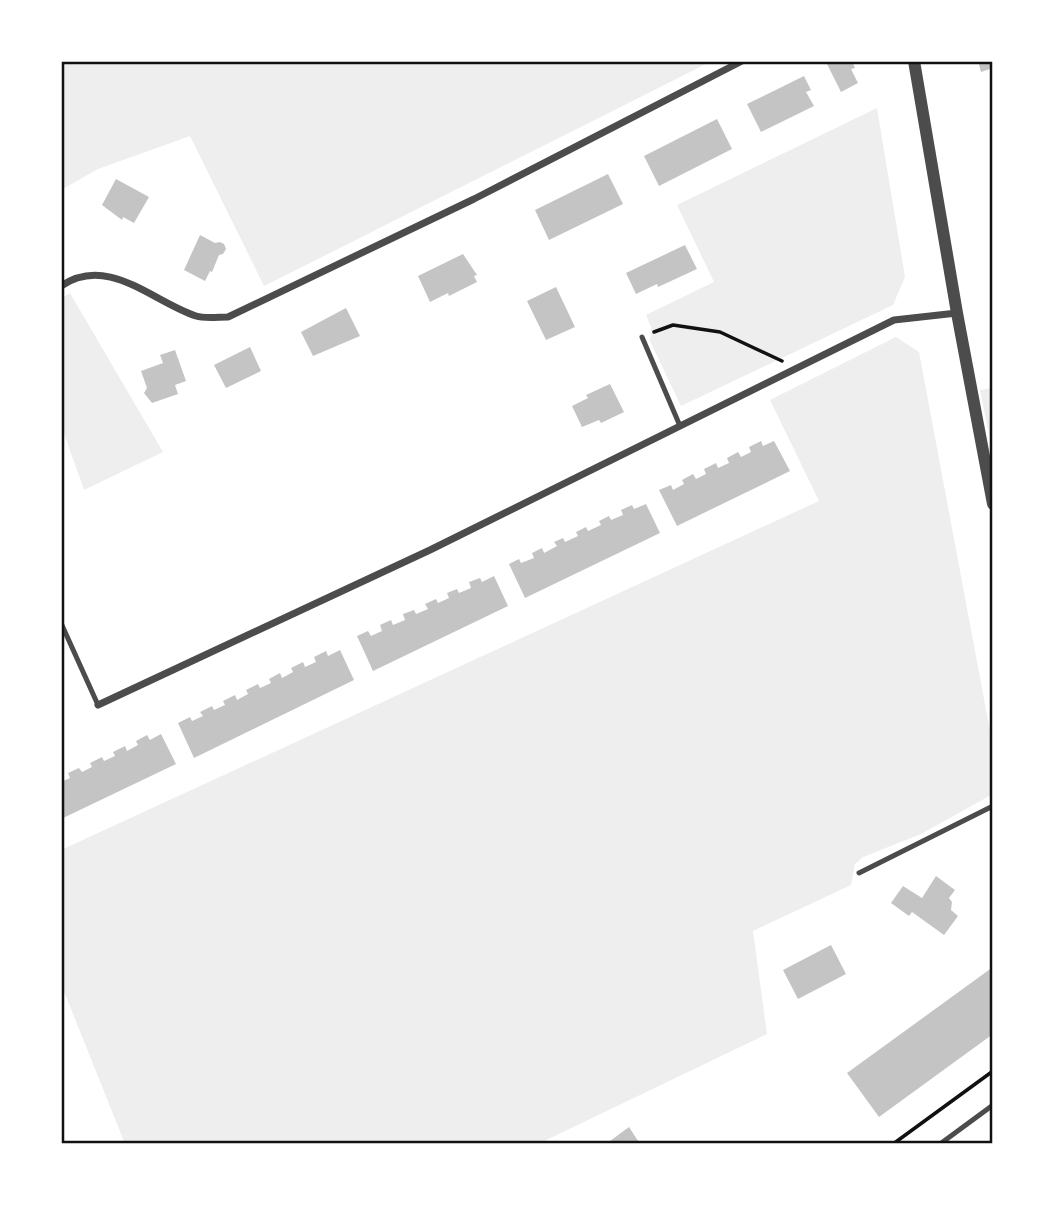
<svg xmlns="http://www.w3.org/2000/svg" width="1054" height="1205" font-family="Lora,serif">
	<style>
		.green { fill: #eee }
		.building { fill: #c4c4c4 }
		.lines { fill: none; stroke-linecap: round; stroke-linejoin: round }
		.path { stroke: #111; stroke-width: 3.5 }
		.service { stroke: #4c4c4c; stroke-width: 5 }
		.minor { stroke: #4c4c4c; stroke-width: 7 }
		.tertiary { stroke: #4c4c4c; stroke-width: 12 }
		.neatline { fill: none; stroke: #111; stroke-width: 2.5 }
	</style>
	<rect width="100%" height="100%" fill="#fff"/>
	<path class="green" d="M61,61H712L264,286L190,136L98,169L61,190Z
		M877,108L905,277L893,305L681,406L650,341L651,327L646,315L714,282L677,205Z
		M70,293L163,452L84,490L61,425V299Z
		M896,337L919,352L993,747V794L921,834L863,857L855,864L851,885L753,931L767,1034L538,1144H125L61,984V850L819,501L770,400Z
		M993,388V454L980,390Z"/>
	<path class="building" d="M833,61H852L855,68L851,69L858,83L841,92L827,64Z
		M978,61H993V68L981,72Z
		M804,76L811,90L806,92L814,106L761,132L747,104Z
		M717,119L732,149L659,186L644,156Z
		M608,174L623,204L549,240L535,210Z
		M116,179L149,197L134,223L123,217L122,220L102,205Z
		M200,235L215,243L220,242L224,244L226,249L223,254L219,255L212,272L210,271L205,281L184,270Z
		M685,245L697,269L658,287L657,284L636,294L626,273Z
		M463,254L477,275L474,276L477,282L449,296L448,293L430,302L418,276Z
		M556,287L575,327L546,340L527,301Z
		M346,308L360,336L313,356L301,332Z
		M250,347L261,371L226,388L214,365Z
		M175,350L186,381L175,385L178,394L152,403L144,393L147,388L141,371L163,363L160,355Z
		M610,384L624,412L601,423L599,420L582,427L572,406L588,398L586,395Z
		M761,441L763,446L774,441L790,471L677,526L659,490L671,485L673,490L684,484L682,480L693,474L696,479L706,474L704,469L716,463L718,468L729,463L727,458L738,452L741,457L751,452L749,447Z
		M646,504L660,533L525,598L509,564L519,559L521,563L534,558L532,553L542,548L544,553L557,546L554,542L563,538L565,542L578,536L576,532L586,527L588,531L601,525L599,521L609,516L611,520L623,515L621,510L632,505L634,509Z
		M494,576L508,606L373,671L357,636L368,631L371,636L382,631L380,625L391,620L393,625L405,620L403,614L414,610L416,614L428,609L425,604L436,599L438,603L449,598L447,593L457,589L459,593L471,588L469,582L480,578L482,582Z
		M340,650L354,680L194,758L178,723L190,717L192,721L203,716L200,712L212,706L214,710L225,705L223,701L235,695L237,700L248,694L246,690L258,684L260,688L271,683L269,679L280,673L282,678L293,672L291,668L303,662L305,667L316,662L314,657L326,651L328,656Z
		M161,734L176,764L61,819V782L70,778L68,773L79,768L82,772L92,767L90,763L102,757L104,761L115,756L113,752L125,746L127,751L138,745L136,741L147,735L150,740Z
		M936,876L955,890L949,898L952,902L951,910L958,916L944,935L912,912L909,916L891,903L903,886L922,898Z
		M831,945L846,974L798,999L783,970Z
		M993,967V1034L879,1117L847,1073Z
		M629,1127L640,1144H606Z"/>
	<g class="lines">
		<path class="path" d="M654,332L673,325L720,332L782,361
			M893,1144L993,1071"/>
		<path class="service" d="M642,337L680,426
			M61,623L98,705
			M859,873L993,806
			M940,1144L993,1105"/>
		<path class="minor" d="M61,286C108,254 153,302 196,316C205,319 218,317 228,317L474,199L742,61
			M98,705L430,550L894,320L957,313"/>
		<path class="tertiary" d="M914,61L957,313L993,504"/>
	</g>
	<rect width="1054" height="1205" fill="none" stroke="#ffffff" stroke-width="126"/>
	<rect x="63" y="63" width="928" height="1079" class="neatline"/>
</svg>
